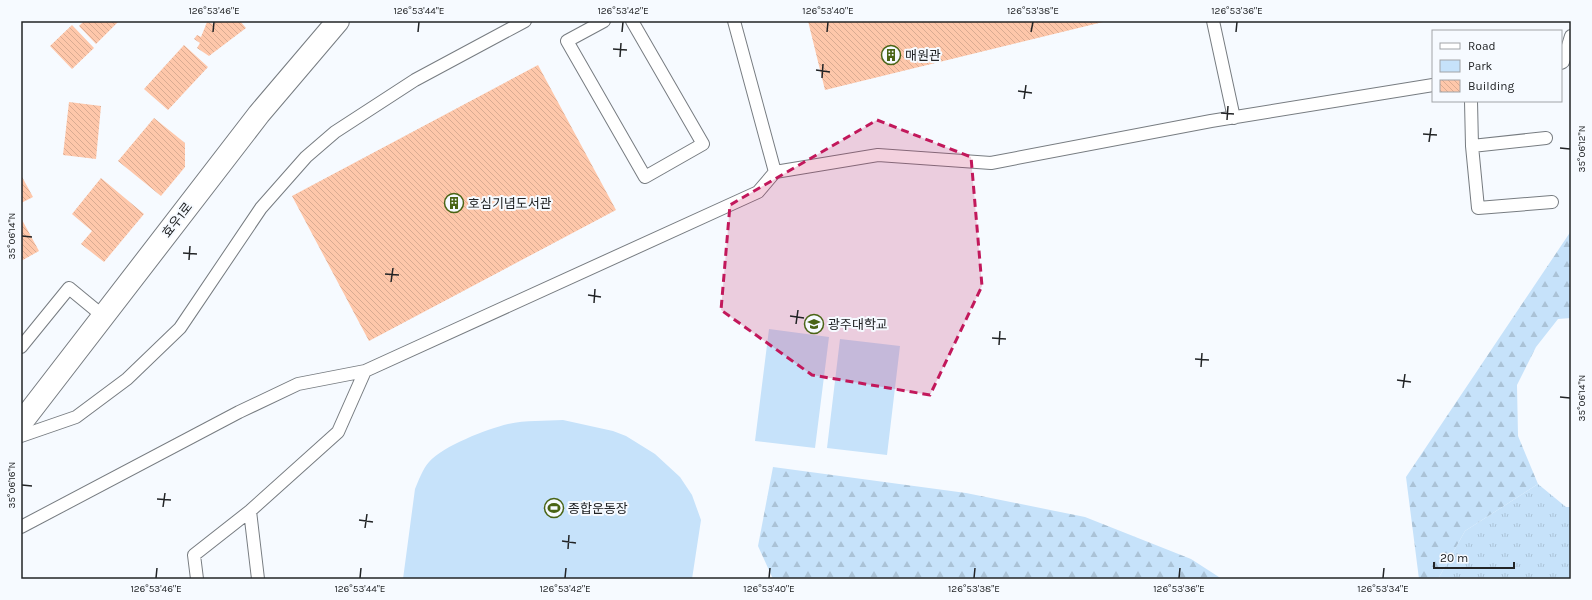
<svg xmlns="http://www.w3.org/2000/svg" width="1592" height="600" font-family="Karla,'Noto Sans KR',sans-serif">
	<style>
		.grass { fill: url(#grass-tufts) }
		.forest { fill: url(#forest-firs) }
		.green { fill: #c6e2fa }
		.building { fill: url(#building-back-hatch) }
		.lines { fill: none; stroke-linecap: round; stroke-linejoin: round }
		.lane-casing { stroke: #777c81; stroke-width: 14 }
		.street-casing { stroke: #777c81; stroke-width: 24 }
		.lane { stroke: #fff; stroke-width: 12 }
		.street { stroke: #fff; stroke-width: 22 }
		.marked { fill: #c2185b; fill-opacity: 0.2; stroke: #c2185b; stroke-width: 3; stroke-dasharray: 8 5; stroke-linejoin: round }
		.ticks { fill: none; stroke: #222426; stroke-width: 1.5 }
		.labels { text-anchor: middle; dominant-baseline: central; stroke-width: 4; stroke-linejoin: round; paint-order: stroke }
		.poi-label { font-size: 13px; fill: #222426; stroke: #f6faff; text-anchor: start }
		.street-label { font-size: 13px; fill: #222426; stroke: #f6faff }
		.neatline { fill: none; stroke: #222426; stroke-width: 1.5 }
		.ticks-label { font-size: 10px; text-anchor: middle; fill: #222426 }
	</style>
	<defs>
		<pattern id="grass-tufts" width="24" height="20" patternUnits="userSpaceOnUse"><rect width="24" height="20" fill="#c6e2fa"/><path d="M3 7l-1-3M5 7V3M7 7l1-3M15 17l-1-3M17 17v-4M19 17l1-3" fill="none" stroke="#aac2d6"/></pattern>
		<pattern id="forest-firs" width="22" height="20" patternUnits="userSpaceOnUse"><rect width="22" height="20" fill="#c6e2fa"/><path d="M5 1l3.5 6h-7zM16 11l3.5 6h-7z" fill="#aac2d6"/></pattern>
		<pattern id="building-back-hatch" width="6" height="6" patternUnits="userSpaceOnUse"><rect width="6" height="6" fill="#fec7aa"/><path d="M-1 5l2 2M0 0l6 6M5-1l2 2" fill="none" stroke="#d9ab92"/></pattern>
	</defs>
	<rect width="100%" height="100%" fill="#f6faff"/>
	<path class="grass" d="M1538,484L1566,507H1571V579H1438L1465,531Z"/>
	<path class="forest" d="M1571,231V318L1558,319L1536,347L1517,385L1518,436L1538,484L1465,531L1438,579H1419L1406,477Z
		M773,467L966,493L1085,517L1191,559L1222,579H773L758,546Z"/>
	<path class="green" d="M769,329L829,337L815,448L755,441Z
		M840,339L900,346L887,455L827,448Z
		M563,420L613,431L626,436L655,454L680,477L692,495L701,520L692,579H403L415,489C419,480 422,470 429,462C443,446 487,429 508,424C526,420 545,421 563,420Z"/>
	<path class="building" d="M84,21H119L96,44L79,26Z
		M215,21H240L246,28L209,56L197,48L200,43L194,39L197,35L201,37L207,22L214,24Z
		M808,21H1103V22L825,90Z
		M72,25L94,48L72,69L50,46Z
		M184,45L208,67L168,110L144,89Z
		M538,65L616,210L369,341L292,196Z
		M69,102L101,106L96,159L63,155Z
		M154,118L185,143V167L161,196L118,161Z
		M21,175L33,197L21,203Z
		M101,178L144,214L104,262L81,244L92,231L72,214Z
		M21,218L39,251L21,261Z"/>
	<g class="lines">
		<defs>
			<path id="lane" d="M604,21L567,41L645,177L703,144L632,21
				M734,21L775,172
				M1213,21L1234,118
				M1561,63L1563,62L1571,36
				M1471,101L1472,146L1478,208L1552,202
				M1472,146L1546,138
				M21,347L69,288L103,316
				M21,436L76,417L127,379L180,328L261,208L306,157L335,132L415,80L525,21
				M250,511L258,579
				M21,527L239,412L298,384L365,371L758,192L775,172L878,155L991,163L1211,121L1433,85
				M197,579L194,555L250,511L338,432L365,371"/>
			<path id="street" d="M21,423L259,114L338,21"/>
		</defs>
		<use href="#lane" class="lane-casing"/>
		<use href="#street" class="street-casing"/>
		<use href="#lane" class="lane"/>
		<use href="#street" class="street"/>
	</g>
	<path class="marked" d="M877,120L971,157L982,286L930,395L812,375L721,310L730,205Z"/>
	<path class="ticks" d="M213,32L214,22M418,32L419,22M622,32L623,22M827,32L828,22M1031,32L1033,22M1236,32L1237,22M613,49L627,50M620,57L621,43M816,70L830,72M822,78L823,64M1018,91L1032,93M1024,99L1026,85M1221,113L1234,114M1227,120L1228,106M1423,134L1437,135M1429,142L1431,128M1560,148L1570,149M22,236L32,237M183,253L197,254M189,260L190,246M385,274L399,275M391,282L393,268M588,295L601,297M594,303L595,289M790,316L804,318M796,324L798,310M992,338L1006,339M999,345L1000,331M1195,359L1209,360M1201,367L1202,353M1397,380L1411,382M1403,388L1405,374M1560,397L1570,398M22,485L32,486M157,499L171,500M163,507L165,493M359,520L373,522M365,528L367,514M562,541L576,543M568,549L569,535M156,578L157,568M360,578L361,568M565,578L566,568M769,578L770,568M974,578L975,568M1179,578L1180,568M1383,578L1384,568"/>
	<defs>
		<symbol id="building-ring" viewBox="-11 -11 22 22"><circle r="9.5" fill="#f6faff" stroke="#496415" stroke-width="1.5"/><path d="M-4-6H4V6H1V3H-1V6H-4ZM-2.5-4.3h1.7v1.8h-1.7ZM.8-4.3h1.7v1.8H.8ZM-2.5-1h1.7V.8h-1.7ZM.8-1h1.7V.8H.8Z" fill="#496415"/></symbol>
		<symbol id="university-ring" viewBox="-11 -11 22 22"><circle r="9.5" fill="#f6faff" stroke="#496415" stroke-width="1.5"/><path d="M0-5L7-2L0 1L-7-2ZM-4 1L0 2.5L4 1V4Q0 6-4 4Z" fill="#496415"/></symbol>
		<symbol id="stadium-ring" viewBox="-11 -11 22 22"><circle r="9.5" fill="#f6faff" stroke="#496415" stroke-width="1.5"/><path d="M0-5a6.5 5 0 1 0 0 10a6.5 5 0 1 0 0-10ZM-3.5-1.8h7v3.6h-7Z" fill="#496415"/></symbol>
	</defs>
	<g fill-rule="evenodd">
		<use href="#building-ring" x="880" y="44" width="22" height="22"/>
		<use href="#building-ring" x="443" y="192" width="22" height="22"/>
		<use href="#university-ring" x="803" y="313" width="22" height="22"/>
		<use href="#stadium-ring" x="543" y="497" width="22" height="22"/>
	</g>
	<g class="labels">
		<g class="poi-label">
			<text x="905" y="55">매원관</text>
			<text x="468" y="203">호심기념도서관</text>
			<text x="828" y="324">광주대학교</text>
			<text x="568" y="508">종합운동장</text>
		</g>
		<g class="street-label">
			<text transform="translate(177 220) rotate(-52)">효우1로</text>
		</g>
	</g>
	<rect width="1592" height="600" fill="none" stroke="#f6faff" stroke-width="44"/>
	<rect x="1432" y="30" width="130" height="72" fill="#f6faff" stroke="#a1a4a8"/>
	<rect x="1440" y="43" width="20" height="6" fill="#ffffff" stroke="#a1a4a8"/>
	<text x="1468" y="50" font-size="12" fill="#222426">Road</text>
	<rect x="1440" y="60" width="20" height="12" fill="#c6e2fa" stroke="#a1a4a8"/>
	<text x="1468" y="70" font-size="12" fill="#222426">Park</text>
	<rect x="1440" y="80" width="20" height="12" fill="url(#building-back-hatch)" stroke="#a1a4a8"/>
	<text x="1468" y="90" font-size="12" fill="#222426">Building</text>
	<path d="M1434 562v6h80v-6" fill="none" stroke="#222426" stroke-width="2"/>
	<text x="1440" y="562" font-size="12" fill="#222426" stroke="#f6faff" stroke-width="3" paint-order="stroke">20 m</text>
	<rect x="22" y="22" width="1548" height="556" class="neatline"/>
	<g class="ticks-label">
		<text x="214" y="14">126°53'46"E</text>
		<text x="419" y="14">126°53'44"E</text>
		<text x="623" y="14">126°53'42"E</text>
		<text x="828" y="14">126°53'40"E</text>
		<text x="1033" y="14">126°53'38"E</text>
		<text x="1237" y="14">126°53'36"E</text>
		<text transform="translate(1581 149) rotate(-90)" y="4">35°06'12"N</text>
		<text transform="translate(11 236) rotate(-90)" y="4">35°06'14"N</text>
		<text transform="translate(1581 398) rotate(-90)" y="4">35°06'14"N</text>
		<text transform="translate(11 485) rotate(-90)" y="4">35°06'16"N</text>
		<text x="156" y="592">126°53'46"E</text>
		<text x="360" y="592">126°53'44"E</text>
		<text x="565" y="592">126°53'42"E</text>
		<text x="769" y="592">126°53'40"E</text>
		<text x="974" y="592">126°53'38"E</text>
		<text x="1179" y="592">126°53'36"E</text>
		<text x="1383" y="592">126°53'34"E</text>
	</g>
</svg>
